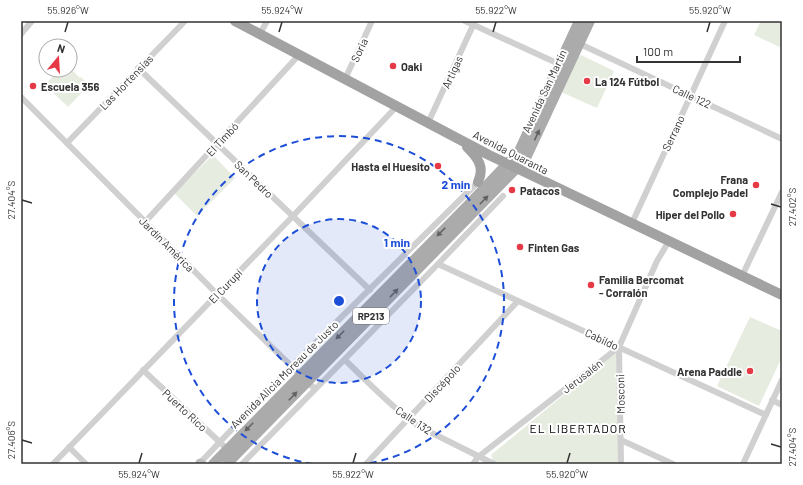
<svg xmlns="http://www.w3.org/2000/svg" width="803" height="485" font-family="Barlow,sans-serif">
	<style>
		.green { fill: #e6ecdf }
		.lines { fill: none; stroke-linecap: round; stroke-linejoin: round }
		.minor { stroke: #d0d0d0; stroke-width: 6 }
		.secondary { stroke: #bdbdbd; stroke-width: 9 }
		.primary { stroke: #ababab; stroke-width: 10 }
		.trunk { stroke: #a2a2a2; stroke-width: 10 }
		.oneway { fill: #636363 }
		.ticks { fill: none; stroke: #333; stroke-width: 1.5 }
		.ring { fill: none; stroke: #1d4ed8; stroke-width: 2; stroke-dasharray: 7 5 }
		.poi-dot { fill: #e63946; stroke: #fff; stroke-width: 1.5 }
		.labels { text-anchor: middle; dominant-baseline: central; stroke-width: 4; stroke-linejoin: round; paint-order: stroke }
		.shield { fill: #fff; stroke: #707070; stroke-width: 1 }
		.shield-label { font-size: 10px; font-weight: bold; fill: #333 }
		.street-label { font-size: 11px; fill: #333; stroke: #fff }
		.poi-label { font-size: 11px; font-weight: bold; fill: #333; stroke: #fff; text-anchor: start }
		.neighbourhood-label { font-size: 12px; letter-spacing: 1px; fill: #000; stroke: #fff }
		.centre { fill: #1d4ed8; stroke: #fff; stroke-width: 2 }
		.ring-label { font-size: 12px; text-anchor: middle; font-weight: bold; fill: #1d4ed8; stroke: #fff; stroke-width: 4; stroke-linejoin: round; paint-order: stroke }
		.neatline { fill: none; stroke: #333; stroke-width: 1.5 }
		.ticks-label { font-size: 10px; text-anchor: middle; fill: #333 }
	</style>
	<rect width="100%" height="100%" fill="#fff"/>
	<path class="green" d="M761,21H782V48L754,35Z
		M581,55L614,71L597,108L561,92L576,59Z
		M70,68L80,78L81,77L89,85L68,107L45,85L59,70H70Z
		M213,155L235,178L197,216L174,193Z
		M750,317L782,331V357L759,406L717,386Z
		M618,350L619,464H499L493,461L491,455Z"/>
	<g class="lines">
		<path class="minor" d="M465,21L559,64
			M21,34L32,21
			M260,34L267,21
			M580,44L782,139
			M138,68L370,290
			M345,79L372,21
			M21,97L217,294L315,389
			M428,123L475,21
			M67,143L185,21
			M145,222L299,55
			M632,223L725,21
			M438,264L766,415
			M742,276L782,192
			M619,347L621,464
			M345,360C368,382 391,407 418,426L494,464
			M143,370L227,449
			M772,400L782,405
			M621,440L673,464
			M69,447L86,464
			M53,464L293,216L397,106
			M199,464L292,366L478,182
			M242,464L438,264L503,196
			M366,464L518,301
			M473,464L478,457L619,347L657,261L669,241
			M743,464L782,380"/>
		<path class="secondary" d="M200,463L202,464"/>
		<path class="primary" d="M213,464L471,202L519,151L579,21
			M227,464L517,168L527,156L590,21"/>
		<path class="trunk" d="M235,21L489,155L782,295
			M467,147C478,158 485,167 478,182"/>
	</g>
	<defs><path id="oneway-solid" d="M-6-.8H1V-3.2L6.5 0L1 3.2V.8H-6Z"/></defs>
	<g class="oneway">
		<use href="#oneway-solid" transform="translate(537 135) rotate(-65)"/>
		<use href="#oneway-solid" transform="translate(484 200) rotate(-46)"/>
		<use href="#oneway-solid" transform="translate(441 232) rotate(135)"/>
		<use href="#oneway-solid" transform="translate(394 293) rotate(-46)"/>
		<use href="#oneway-solid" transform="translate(340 335) rotate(135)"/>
		<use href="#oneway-solid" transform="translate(293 396) rotate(-46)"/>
		<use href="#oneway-solid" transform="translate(249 427) rotate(135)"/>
	</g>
	<path class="ticks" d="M65,32L68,22M279,32L282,22M493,32L496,22M707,32L710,22M22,200L32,203M771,204L781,207M22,440L32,443M771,444L781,447M139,463L142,453M353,463L356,453M567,463L570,453"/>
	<circle cx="339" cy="301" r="82" fill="#1d4ed8" fill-opacity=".12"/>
	<g class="ring">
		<circle cx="339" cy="301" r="82"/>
		<path d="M313 464A165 165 0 1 1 365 464"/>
	</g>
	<g class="poi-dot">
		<circle cx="393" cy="66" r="4"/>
		<circle cx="587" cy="81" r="4"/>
		<circle cx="33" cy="86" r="4"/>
		<circle cx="438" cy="166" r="4"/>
		<circle cx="756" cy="185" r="4"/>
		<circle cx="512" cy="190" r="4"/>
		<circle cx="733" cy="214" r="4"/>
		<circle cx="520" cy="247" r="4"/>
		<circle cx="591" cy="285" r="4"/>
		<circle cx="750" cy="371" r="4"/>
	</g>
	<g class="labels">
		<rect class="shield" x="353" y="308" width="36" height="16" rx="3"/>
		<g class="shield-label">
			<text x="371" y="316">RP213</text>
		</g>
		<g class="street-label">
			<text transform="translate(359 50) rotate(-65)">Soria</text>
			<text transform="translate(452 72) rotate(-65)">Artigas</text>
			<text transform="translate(126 82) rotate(-46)">Las Hortensias</text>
			<text transform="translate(544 91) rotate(-65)">Avenida San Martín</text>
			<text transform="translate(692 96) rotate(25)">Calle 122</text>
			<text transform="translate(673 133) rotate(-65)">Serrano</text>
			<text transform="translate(222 139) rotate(-47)">El Timbó</text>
			<text transform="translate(511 152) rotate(27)">Avenida Quaranta</text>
			<text transform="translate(254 179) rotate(44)">San Pedro</text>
			<text transform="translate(167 244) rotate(45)">Jardín América</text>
			<text transform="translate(225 286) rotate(-46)">El Curupí</text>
			<text transform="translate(602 339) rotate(25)">Cabildo</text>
			<text transform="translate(284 374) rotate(-45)">Avenida Alicia Moreau de Justo</text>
			<text transform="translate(582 376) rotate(-38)">Jerusalén</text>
			<text transform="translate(442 383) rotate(-47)">Discépolo</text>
			<text transform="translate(620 394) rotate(-91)">Mosconi</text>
			<text transform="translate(185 410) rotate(43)">Puerto Rico</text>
			<text transform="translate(414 420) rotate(34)">Calle 132</text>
		</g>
		<g class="poi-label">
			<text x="401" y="66">Oaki</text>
			<text x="595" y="81">La 124 Fútbol</text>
			<text x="41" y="86">Escuela 356</text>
			<text x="430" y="166" text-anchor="end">Hasta el Huesito</text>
			<text x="748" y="179" text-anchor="end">Frana<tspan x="748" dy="13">Complejo Padel</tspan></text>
			<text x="520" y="190">Patacos</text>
			<text x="725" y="214" text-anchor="end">Hiper del Pollo</text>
			<text x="528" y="247">Finten Gas</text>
			<text x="599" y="279">Familia Bercomat<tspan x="599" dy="13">- Corralón</tspan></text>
			<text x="742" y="371" text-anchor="end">Arena Paddle</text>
		</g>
		<g class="neighbourhood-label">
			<text x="578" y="428">EL LIBERTADOR</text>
		</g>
	</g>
	<circle cx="339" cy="301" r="6" class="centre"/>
	<g class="ring-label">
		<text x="456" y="189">2 min</text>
		<text x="397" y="247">1 min</text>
	</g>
	<rect width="803" height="485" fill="none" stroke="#ffffff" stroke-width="44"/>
	<g transform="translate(58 58) rotate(18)"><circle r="19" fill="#ffffff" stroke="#adadad"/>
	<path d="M0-3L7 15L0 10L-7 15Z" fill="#e63946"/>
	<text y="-6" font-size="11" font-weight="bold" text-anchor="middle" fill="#333333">N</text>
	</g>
	<path d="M637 56v6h103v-6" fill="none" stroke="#333333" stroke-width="2"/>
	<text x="643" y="56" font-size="12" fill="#333333" stroke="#ffffff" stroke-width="3" paint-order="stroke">100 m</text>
	<rect x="22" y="22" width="759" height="441" class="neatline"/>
	<g class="ticks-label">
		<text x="68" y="14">55.926°W</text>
		<text x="282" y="14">55.924°W</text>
		<text x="496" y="14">55.922°W</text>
		<text x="710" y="14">55.920°W</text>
		<text transform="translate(11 200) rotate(-90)" y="4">27.404°S</text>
		<text transform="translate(792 207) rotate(-90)" y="4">27.402°S</text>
		<text transform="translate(11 440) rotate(-90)" y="4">27.406°S</text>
		<text transform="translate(792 447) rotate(-90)" y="4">27.404°S</text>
		<text x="139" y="478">55.924°W</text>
		<text x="353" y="478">55.922°W</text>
		<text x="567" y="478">55.920°W</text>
	</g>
</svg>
